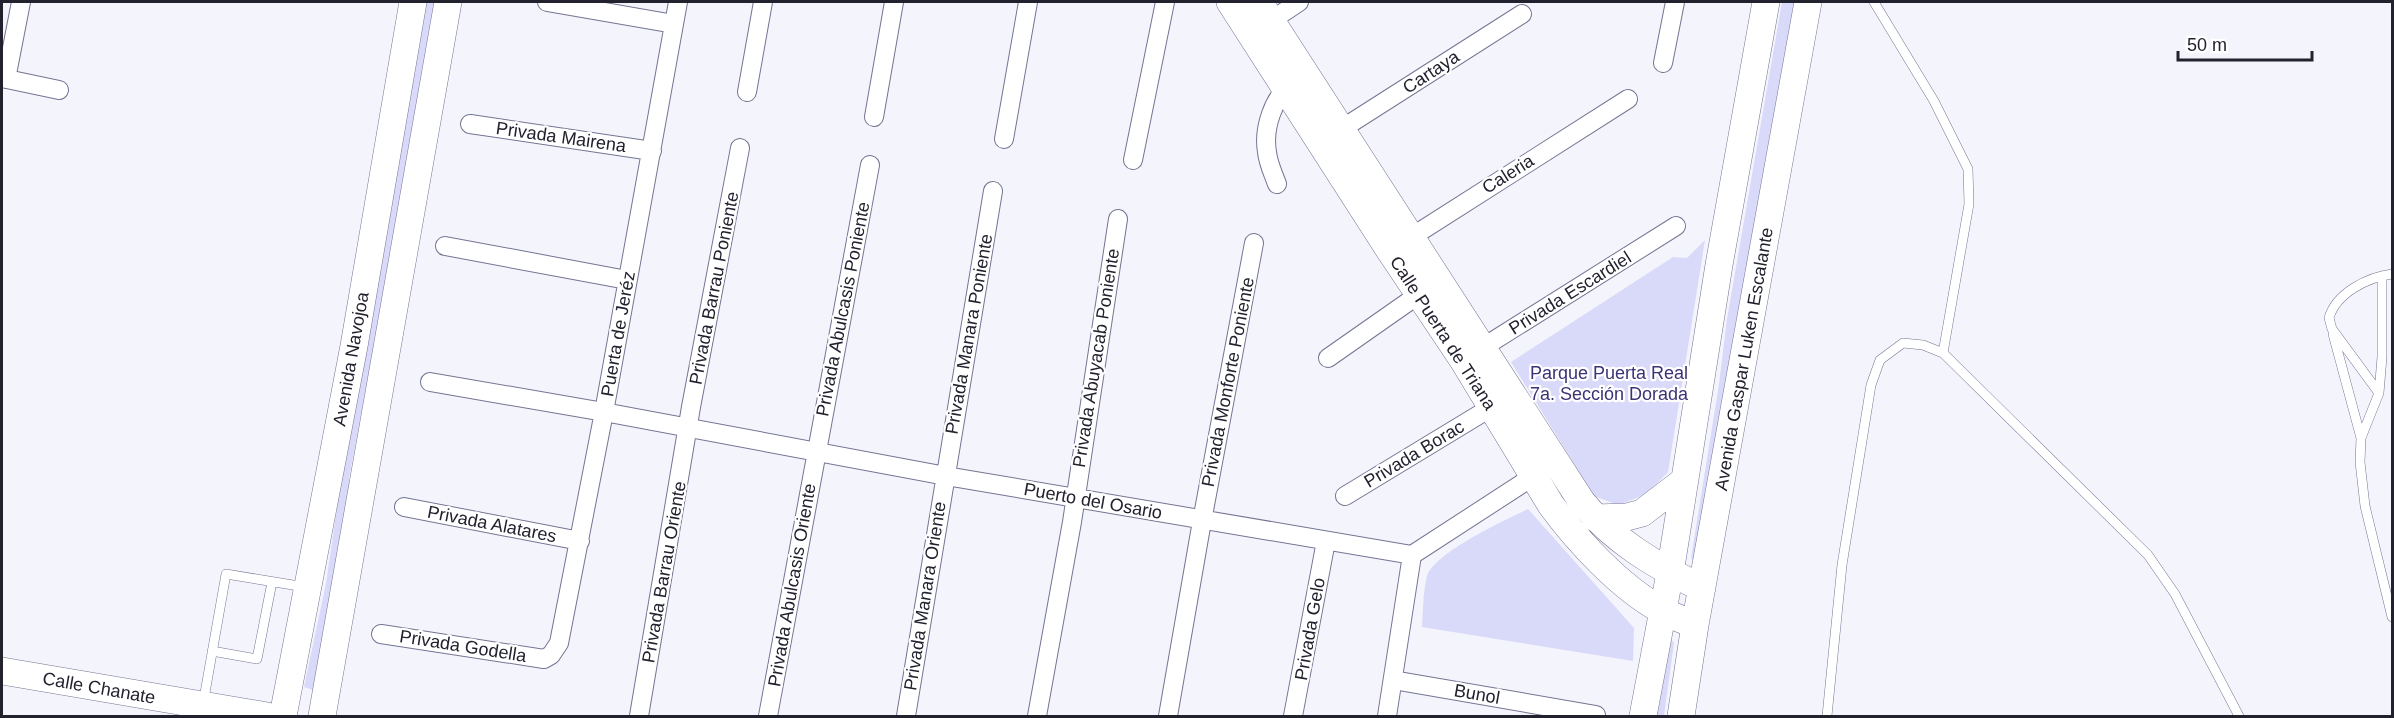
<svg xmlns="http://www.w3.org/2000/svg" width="2394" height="718" font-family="Helvetica,sans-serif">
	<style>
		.green { fill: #d9d9f9 }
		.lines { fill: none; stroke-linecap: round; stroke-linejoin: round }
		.lane-casing { stroke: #757493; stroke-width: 10 }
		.street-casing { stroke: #757493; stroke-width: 20 }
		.secondary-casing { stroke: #757493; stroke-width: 28 }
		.lane { stroke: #fff; stroke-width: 9 }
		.street { stroke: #fff; stroke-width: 18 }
		.secondary { stroke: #fff; stroke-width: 27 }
		.labels { text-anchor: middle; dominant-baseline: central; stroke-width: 4.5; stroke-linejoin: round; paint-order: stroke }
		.street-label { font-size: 18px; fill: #22222f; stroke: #fff }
		.park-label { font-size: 18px; fill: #3b3375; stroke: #fff }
	</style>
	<rect width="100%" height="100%" fill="#f4f5fc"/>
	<path class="green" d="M423,2H434L432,37L349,478L350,506L313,690L304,687L326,583L342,474Z
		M1782,2H1795L1694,562L1691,558L1719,384L1727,319Z
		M1705,240L1668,472L1647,494L1618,505L1594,496L1511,362L1673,257L1687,258Z
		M1528,509L1634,628L1633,661L1422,627C1423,611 1423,592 1427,576C1434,553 1505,520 1528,509Z
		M1671,639L1674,643L1664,716H1654Z"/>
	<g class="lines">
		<defs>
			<path id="lane" d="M1874,2L1934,101L1968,169L1969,204L1943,353
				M2382,276V357L2379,393L2361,438L2360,462L2365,506L2392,617
				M2333,334L2361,438
				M2379,393L2332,329L2329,318C2336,293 2368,277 2392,274
				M212,651L257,659L272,582
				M203,704L226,574L305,587
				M1827,716L1842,565L1871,385L1880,360L1903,343L1923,345L1943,353L2148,555L2175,594L2239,716"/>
			<path id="street" d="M547,2L674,24
				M1272,20L1299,2
				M1663,63L1675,2
				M2,78L59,90
				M6,79L21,2
				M747,92L763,2
				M874,117L894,2
				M470,124L652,151
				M1340,130L1522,14
				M1004,139L1028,2
				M1133,160L1165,2
				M1277,184C1273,173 1268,163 1267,152C1263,129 1273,97 1292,84
				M1402,243L1628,99
				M445,246L627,280
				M1474,353L1676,226
				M1328,358L1418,295
				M430,382L604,412L946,476L1412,555L1543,470
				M1345,496L1500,402
				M404,507L580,541
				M381,634L544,659L551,655L559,643L604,412L678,2
				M1393,680L1596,715
				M639,716L691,407L740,148
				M768,716L870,165
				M906,716L993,191
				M1037,716L1072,522L1118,219
				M1168,716L1202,521L1254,243
				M1293,716L1326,541
				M1387,716L1412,555"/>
			<path id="secondary" d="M1230,2L1390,251L1463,360L1551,505C1579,543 1620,587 1661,610C1672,616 1684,620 1695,625
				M1259,2L1582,502C1615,542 1656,566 1702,588
				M1595,518L1627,517L1642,513L1685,480
				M2,671L267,716
				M283,716L354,346L413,2
				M322,716L448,2
				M1643,716L1670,573L1719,265L1766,2
				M1681,716L1695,625L1808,2"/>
		</defs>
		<use href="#lane" class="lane-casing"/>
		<use href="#street" class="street-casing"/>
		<use href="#secondary" class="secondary-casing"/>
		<use href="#lane" class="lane"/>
		<use href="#street" class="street"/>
		<use href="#secondary" class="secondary"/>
	</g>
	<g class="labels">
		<g class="street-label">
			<text transform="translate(1431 72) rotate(-33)">Cartaya</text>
			<text transform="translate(561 137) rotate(8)">Privada Mairena</text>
			<text transform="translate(1508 174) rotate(-32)">Caleria</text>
			<text transform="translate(714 288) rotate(-79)">Privada Barrau Poniente</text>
			<text transform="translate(1570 293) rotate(-32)">Privada Escardiel</text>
			<text transform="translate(843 309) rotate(-79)">Privada Abulcasis Poniente</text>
			<text transform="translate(1443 333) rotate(57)">Calle Puerta de Triana</text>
			<text transform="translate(618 334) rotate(-80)">Puerta de Jeréz</text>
			<text transform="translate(969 334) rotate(-80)">Privada Manara Poniente</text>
			<text transform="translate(1096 358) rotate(-81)">Privada Abuyacab Poniente</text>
			<text transform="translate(351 359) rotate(-80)">Avenida Navojoa</text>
			<text transform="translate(1744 359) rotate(-80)">Avenida Gaspar Luken Escalante</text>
			<text transform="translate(1228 382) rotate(-79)">Privada Monforte Poniente</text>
			<text transform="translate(1414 454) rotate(-31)">Privada Borac</text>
			<text transform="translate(1093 501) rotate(10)">Puerto del Osario</text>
			<text transform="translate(492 524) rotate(11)">Privada Alatares</text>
			<text transform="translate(664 572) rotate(-80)">Privada Barrau Oriente</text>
			<text transform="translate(792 585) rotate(-80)">Privada Abulcasis Oriente</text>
			<text transform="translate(925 596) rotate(-81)">Privada Manara Oriente</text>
			<text transform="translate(1310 629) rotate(-80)">Privada Gelo</text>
			<text transform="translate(463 646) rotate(9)">Privada Godella</text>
			<text transform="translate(99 688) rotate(10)">Calle Chanate</text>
			<text transform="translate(1477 694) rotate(10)">Bunol</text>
		</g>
		<g class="park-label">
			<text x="1609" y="373">Parque Puerta Real<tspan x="1609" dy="21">7a. Sección Dorada</tspan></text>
		</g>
	</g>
	<rect width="2394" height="718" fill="none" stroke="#22222f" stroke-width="6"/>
	<path d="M2178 51v9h134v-9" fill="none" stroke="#22222f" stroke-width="3"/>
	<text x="2187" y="51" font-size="18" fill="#22222f" stroke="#ffffff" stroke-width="4.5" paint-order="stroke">50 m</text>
</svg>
